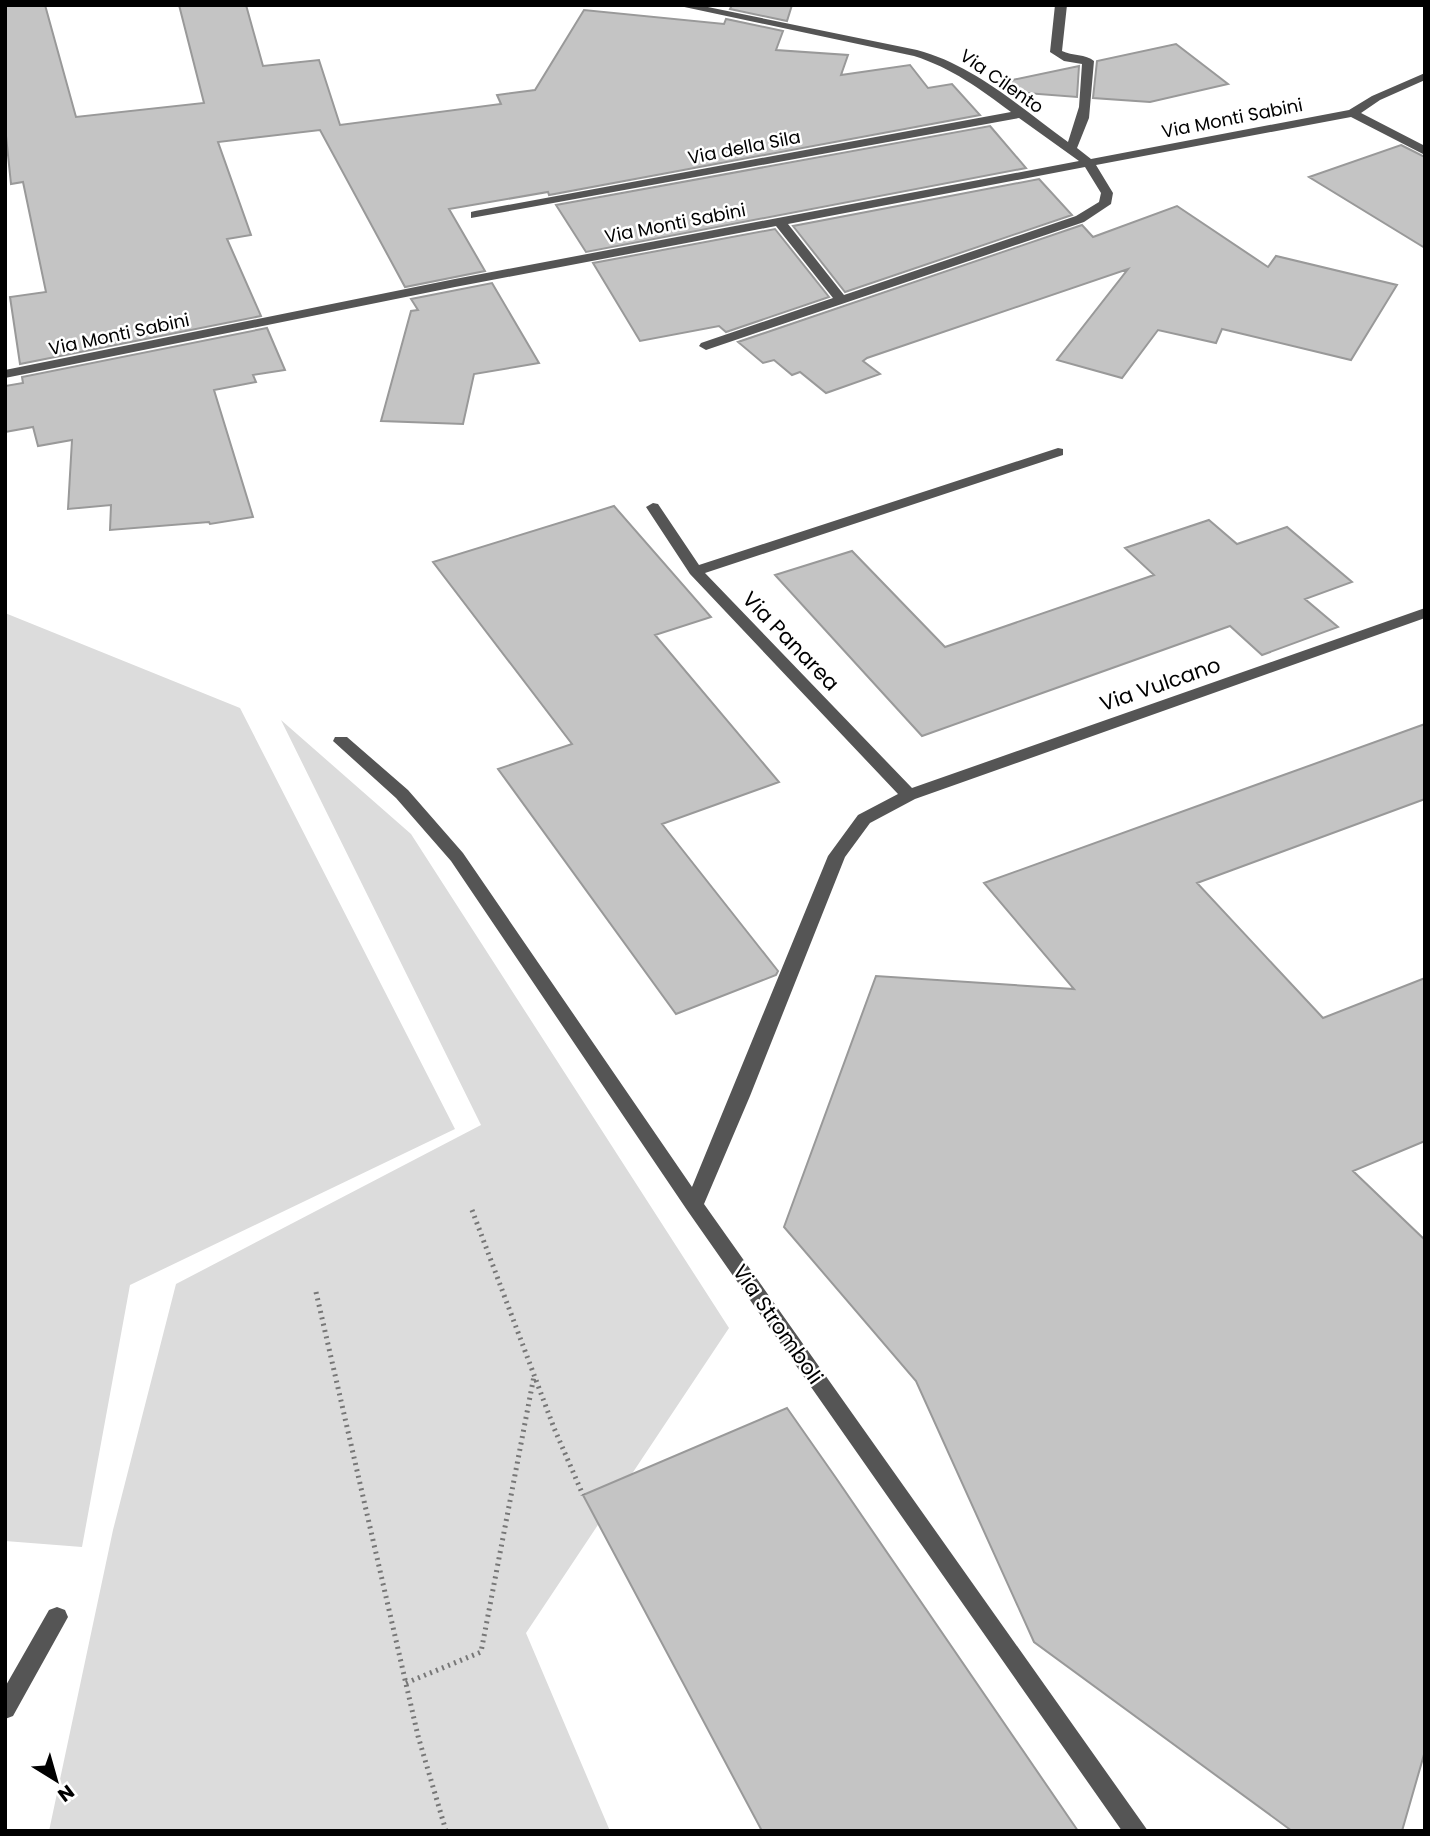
<svg xmlns="http://www.w3.org/2000/svg" width="1430" height="1836" font-family="Poppins,sans-serif">
	<style>
		.green { fill: #dcdcdc }
		.building { fill: #c4c4c4; stroke: #999; stroke-width: 2 }
		.lines { fill: none; stroke-linecap: round; stroke-linejoin: round }
		.path { stroke: #777; stroke-width: 5; stroke-dasharray: 2 4.5; stroke-linecap: butt }
		.minor { fill: #555; fill-rule: evenodd }
		.labels { text-anchor: middle; dominant-baseline: central; stroke-width: 5; stroke-linejoin: round; paint-order: stroke }
		.far-street-label { font-size: 18px; fill: #000; stroke: #fff }
		.street-label { font-size: 21px; fill: #000; stroke: #fff }
	</style>
	<rect width="100%" height="100%" fill="#fff"/>
	<path class="green" d="M5,613L240,708L455,1129L130,1285L82,1547L5,1541Z
		M281,720L411,834L729,1328L526,1633L610,1831H49L113,1530L176,1284L481,1125Z"/>
	<path class="building" d="M5,5H45L76,117L204,103L179,5H246L263,66L319,60L340,125L501,104L497,95L535,90L584,10L724,24L726,19L783,31L776,50L848,55L841,75L910,65L928,88L952,84L980,115L549,195L548,192L449,209L485,271L405,287L320,130L218,142L251,235L227,239L261,316L20,364L10,297L46,292L23,182L11,184L5,126Z
		M732,5H792L787,21L730,9Z
		M1176,44L1228,84L1150,102L1093,98L1097,61Z
		M1079,66L1077,97L1013,92L1012,80Z
		M990,126L1026,168L586,252L556,205Z
		M1401,145L1425,157V248L1309,177Z
		M1039,179L1072,215L845,292L793,226Z
		M1177,206L1268,267L1276,256L1397,285L1351,360L1222,329L1216,343L1158,330L1122,378L1057,360L1128,269L867,358L863,361L880,374L826,393L800,372L792,375L774,360L763,363L738,342L1082,225L1093,237Z
		M775,229L829,297L726,332L719,326L640,341L593,263Z
		M492,283L539,363L474,374L463,424L381,421L411,311L418,310L411,299Z
		M267,328L285,370L253,375L256,382L214,390L253,517L210,524L209,522L110,530L111,505L68,509L72,440L38,446L33,427L5,432V386L23,383L22,377Z
		M614,506L711,617L655,635L779,782L662,824L778,971L776,975L676,1014L498,769L572,744L433,562Z
		M1209,520L1237,544L1287,527L1352,582L1305,599L1338,627L1262,655L1230,626L922,736L775,575L852,551L945,647L1154,575L1125,548Z
		M1425,724V799L1197,883L1323,1018L1425,978V1141L1353,1171L1425,1240V1751L1402,1831H1292L1034,1642L916,1381L784,1227L876,976L1074,989L984,883Z
		M787,1408L836,1478L1078,1831H762L583,1495Z"/>
	<g class="lines">
		<path class="path" d="M472,1210L554,1428L583,1495
			M316,1292L418,1736L446,1831
			M406,1683L481,1652L534,1376"/>
		<path class="minor" d="M675,5H698L917,50C974,65 1021,108 1068,142L1079,107L1082,64L1064,61L1050,52L1055,5H1067L1062,51C1072,56 1086,54 1094,61L1089,118L1077,148L1091,159L1349,110L1372,96L1425,73V80L1380,100L1361,113L1425,146V155L1351,117L1096,165L1113,193L1111,204L1084,222L706,350L699,346L701,343L833,298L776,226L455,287L5,378V370L455,279L1079,161L1019,118L471,218V212L475,211L1011,112C980,89 952,68 914,56ZM1085,167L1101,193L1099,202L1076,216L844,295L788,224Z
			M1058,448L1063,449V455L705,573L912,788L1425,608V618L915,799L870,823L845,857L750,1096L704,1204L1148,1831H1122L687,1210L451,861L396,798L333,741L335,737H347L408,790L463,853L692,1187L828,856L858,815L898,794L690,574L646,507L653,503L658,504L699,565Z
			M57,1607L65,1610L68,1617L13,1716L5,1719V1687L49,1610Z"/>
	</g>
	<g class="labels">
		<g class="far-street-label">
			<text transform="translate(1002 81) rotate(35)">Via Cilento</text>
			<text transform="translate(1232 118) rotate(-11)">Via Monti Sabini</text>
			<text transform="translate(744 147) rotate(-11)">Via della Sila</text>
			<text transform="translate(675 223) rotate(-11)">Via Monti Sabini</text>
			<text transform="translate(119 334) rotate(-12)">Via Monti Sabini</text>
		</g>
		<g class="street-label">
			<text transform="translate(791 641) rotate(46)">Via Panarea</text>
			<text transform="translate(1160 684) rotate(-19)">Via Vulcano</text>
			<text transform="translate(778 1324) rotate(55)">Via Stromboli</text>
		</g>
	</g>
	<rect width="1430" height="1836" fill="none" stroke="#000000" stroke-width="14"/>
	<g transform="translate(56 1780) rotate(143)" stroke="#ffffff" stroke-width="5" paint-order="stroke">
	<path d="M0-5L12 26L0 18L-12 26Z" fill="#000000"/>
	<text y="-10" font-size="19" font-weight="bold" text-anchor="middle" fill="#000000">N</text>
	</g>
</svg>
